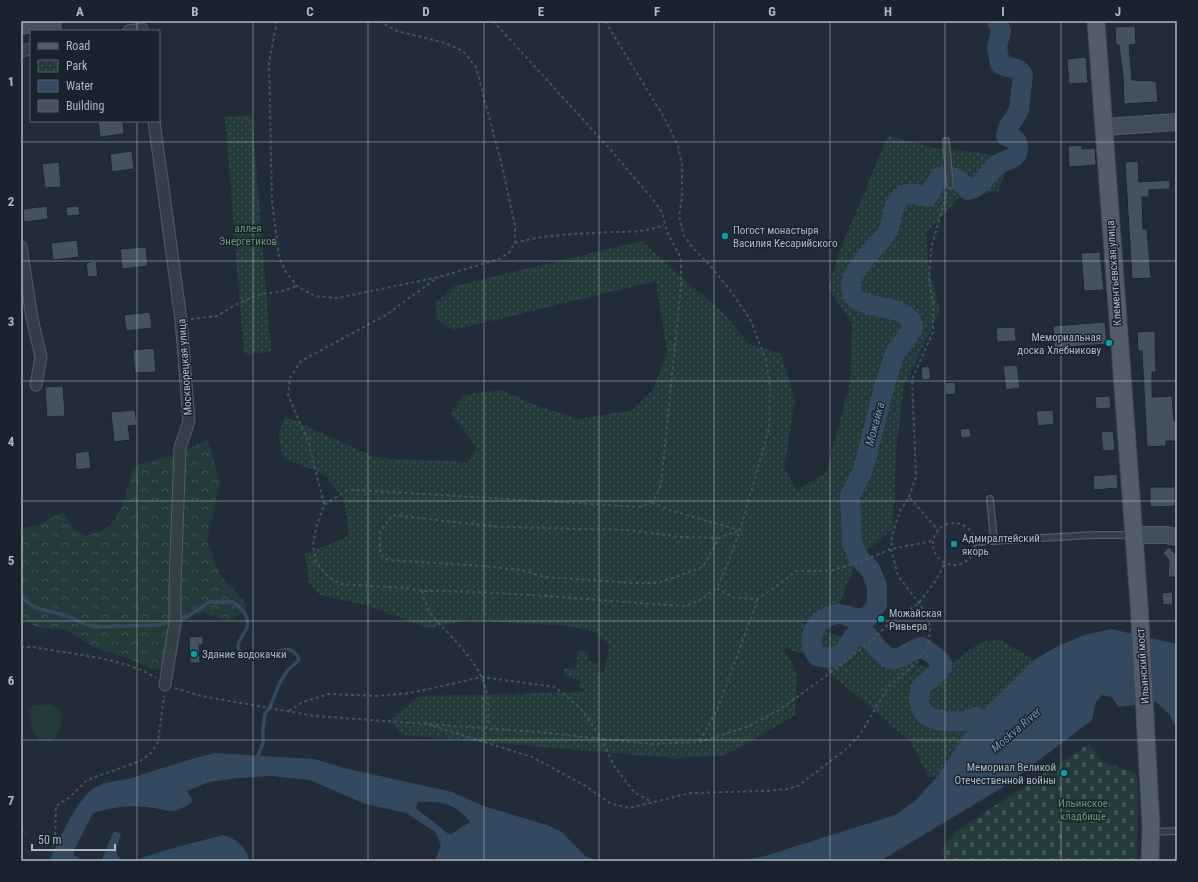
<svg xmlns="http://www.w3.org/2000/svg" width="1198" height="882" font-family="'Roboto Condensed',sans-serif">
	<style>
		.grass { fill: #243a3b }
		.forest { fill: url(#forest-crowns) }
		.cemetery { fill: url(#cemetery-stones) }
		.park { fill: url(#park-dots) }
		.water { fill: #344960; fill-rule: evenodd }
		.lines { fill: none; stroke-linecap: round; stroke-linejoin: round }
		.stream { stroke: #344960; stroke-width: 3.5 }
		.river { stroke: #344960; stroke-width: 20 }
		.building { fill: #445260; stroke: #1c252f }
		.lane-casing { stroke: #525c67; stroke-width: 8 }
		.street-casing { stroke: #525c67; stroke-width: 13 }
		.secondary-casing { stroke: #525c67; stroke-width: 18 }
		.primary-casing { stroke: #3e4752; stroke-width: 19 }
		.path { stroke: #425759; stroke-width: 2; stroke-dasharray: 3 3; stroke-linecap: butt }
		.lane { stroke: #343e49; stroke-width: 5.5 }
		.street { stroke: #343e49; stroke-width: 11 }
		.secondary { stroke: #424d5c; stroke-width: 16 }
		.primary { stroke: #525d69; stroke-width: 17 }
		.grid { fill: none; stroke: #afb9c5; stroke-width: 1; stroke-opacity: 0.55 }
		.culture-dot { fill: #0f9aa8; stroke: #1a232d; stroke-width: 1.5 }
		.labels { text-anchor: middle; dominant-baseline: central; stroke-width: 3; stroke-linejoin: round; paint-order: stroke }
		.park-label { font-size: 11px; fill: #66966e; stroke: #1a232d }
		.poi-label { font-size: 11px; fill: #afb9c5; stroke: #1a232d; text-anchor: start }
		.street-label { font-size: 11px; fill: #afb9c5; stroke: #1a232d }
		.water-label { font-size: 12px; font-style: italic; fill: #7691ae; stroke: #1a232d }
		.neatline { fill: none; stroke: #afb9c5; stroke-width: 1.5 }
		.grid-label { font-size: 13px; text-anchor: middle; font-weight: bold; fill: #afb9c5 }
	</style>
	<defs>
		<pattern id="forest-crowns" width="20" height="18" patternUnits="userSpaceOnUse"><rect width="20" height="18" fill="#243a3b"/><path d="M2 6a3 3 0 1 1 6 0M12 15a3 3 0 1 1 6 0" fill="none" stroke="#415456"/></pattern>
		<pattern id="cemetery-stones" width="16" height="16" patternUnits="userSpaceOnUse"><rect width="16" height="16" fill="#243a3b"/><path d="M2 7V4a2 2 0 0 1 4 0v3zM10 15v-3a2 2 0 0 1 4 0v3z" fill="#415456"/></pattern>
		<pattern id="park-dots" width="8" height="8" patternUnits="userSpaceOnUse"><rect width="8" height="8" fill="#243a3b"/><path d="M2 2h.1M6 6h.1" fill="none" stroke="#415456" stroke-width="1.8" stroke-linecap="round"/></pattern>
	</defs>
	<rect width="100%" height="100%" fill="#212c38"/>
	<path class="grass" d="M36,705C41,705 47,704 52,705C68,709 60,728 56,738L49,742L40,741L33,731L28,709Z"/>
	<path class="forest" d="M208,440L220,481L207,541L219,574L247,604L245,612L227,621L204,613L185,617L173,669H151L130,659L95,648L66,630L36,627L21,616V529L39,524L63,512L74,529L87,536C94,533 106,530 110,525C124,510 129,486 133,466L170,456Z"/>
	<path class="cemetery" d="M1089,744L1103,762L1133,772L1138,779L1137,861H945L940,852L955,832Z"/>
	<path class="park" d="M252,115L271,352L244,355L225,117Z
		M888,136L934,148L969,151L1011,158L998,191L958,198L926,234L928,264L940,310L903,389L896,454L893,528L857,560L838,608L802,623L922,666L951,664L981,642L999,639L1034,660L976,717L937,777H928L912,743L810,656L784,648L797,673L795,715L755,739L722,756L673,758L402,735L390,720L421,696L586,692L579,687L580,680L563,676L564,668L575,670L579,650L588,652L587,661L599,663L597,672L604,673L609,645L592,631L568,626L467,620L429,628L365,605L320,595L309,582L305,554L349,536L344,499L324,474L283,458L278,433L286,417L377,458L468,462L477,447L450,413L464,395L501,390L535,405L579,419L633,410L653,390L667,353L656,281L453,330L438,320L435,304L455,286L641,241L725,315L749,344L781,354L795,400L784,468L797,490L826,473L850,383L852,323L828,288L840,250Z"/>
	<path class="water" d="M1111,629L1177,644V728L1169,714L1156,702L1118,707L1112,697L1102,695L1096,702L1092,720L1005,786L880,861H740L765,856L895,815L915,801L937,777L976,717L1034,660L1058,646L1084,635Z
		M214,753L314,759L344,768L452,792L483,806L547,825L562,832L585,856L599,861H435L441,845L435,832L406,813L365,804L310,780L271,776L238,778L209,782L187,791L193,802C168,817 171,809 146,807C128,805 110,808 93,813L74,850V855L82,861H49C58,842 74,806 89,792C100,781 117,782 132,778C159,769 186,760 214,753ZM418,802C440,801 456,803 470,822L451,834L447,833L416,808Z
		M115,831L121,834L117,846V856L123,861H99L102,859L113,833Z
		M223,835C237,839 246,846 249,861H133C163,850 193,843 223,835Z"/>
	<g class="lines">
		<path class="stream" d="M21,597C38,613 48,609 67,616C77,620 85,625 96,627L156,625L175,622L187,617L209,602H233C240,607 250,616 247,627C244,637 228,648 248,657C266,665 290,634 299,660L288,670L280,682L270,707L265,714L263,728V743L258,756"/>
		<path class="river" d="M994,736L976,717C965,723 959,721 948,721C925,720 915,711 921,687C943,666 955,669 922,647C908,650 906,659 890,659L879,650L868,636L855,635C851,639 850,641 848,646C841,658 829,659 817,656C804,638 816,618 837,614C843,613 849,617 855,618C859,619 864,617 868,617L877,604V586L870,569L858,557L852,543L850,496L863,470L885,384L895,353L913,329L911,320C897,303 858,310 852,293C845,272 876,249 886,234C894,223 890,204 903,196C910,191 920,195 927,197L940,177C954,175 959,179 968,190C982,187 986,175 996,166C1003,159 1019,161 1018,147C1018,138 1012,139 1006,136L1008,128L1019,110L1023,75C1017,64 1008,70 1000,64L997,47L1001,31L997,21"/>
	</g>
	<path class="building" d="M21,21H62L63,30L31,31V34L21,36Z
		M1135,26L1136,44L1129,45L1132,80L1156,81L1158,102L1124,104L1123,76L1119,45H1116L1115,27Z
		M1086,57L1088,83L1069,84L1067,59Z
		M98,121H123L124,134L100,137Z
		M1082,145V149L1095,148L1096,165L1069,167L1068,146Z
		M132,151L134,169L112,172L110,154Z
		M1138,161L1139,182L1170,180V189L1149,190V197H1142L1143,229H1147L1151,278L1132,279L1125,162Z
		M59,162L61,187L45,188L42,164Z
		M47,206L48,219L24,222L23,209Z
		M79,206L80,215L67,216L66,207Z
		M77,240L79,257L53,260L51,243Z
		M146,247L148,266L122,269L120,249Z
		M1100,252L1104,290L1084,291L1081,253Z
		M96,261L98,276L88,277L86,263Z
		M150,312L152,328L126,331L124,315Z
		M1105,322L1107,344L1054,348L1053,326Z
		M1015,327L1016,341L997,342L996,328Z
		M1155,331L1156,372H1152V397L1172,396L1174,421H1177V441H1166V446L1147,447L1142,351H1138L1137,332Z
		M154,348L156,372L135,373L133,350Z
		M1017,365L1020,388L1006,390L1003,366Z
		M929,366L931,379L922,380L921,367Z
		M955,382L956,394L946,395L945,383Z
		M63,386L65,416L47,417L45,387Z
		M1110,396L1111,408L1096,409L1095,397Z
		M135,410L137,425L128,426L130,440L114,442L111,412Z
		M1053,410L1054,424L1038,426L1036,411Z
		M970,428L971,437L961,438L960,429Z
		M1113,431L1115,450L1103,451L1101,432Z
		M89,451L91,468L76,470L75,453Z
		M1117,474L1118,488L1094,490L1093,476Z
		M1150,487H1175V506L1150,507Z
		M1169,547L1177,556V577H1168L1169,560L1163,553Z
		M1172,592L1173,604L1163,605L1162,593Z
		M203,636V645H199L200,663H190L189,637Z"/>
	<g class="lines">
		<defs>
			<path id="lane" d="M946,141L950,185
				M990,499L994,540
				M975,542L1093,535H1132
				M1153,832L1177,831"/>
			<path id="street" d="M129,31L142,29
				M21,51L31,49
				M154,121L181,320L189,421L180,448L175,586V622L165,685
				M21,247L32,318L41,357L36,385"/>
			<path id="secondary" d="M1104,127L1177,122
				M1134,535H1166L1177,537"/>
			<path id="primary" d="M1096,21L1139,604L1151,825L1150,861"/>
		</defs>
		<use href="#lane" class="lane-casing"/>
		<use href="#street" class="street-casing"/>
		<use href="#secondary" class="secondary-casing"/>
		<use href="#primary" class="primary-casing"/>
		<path class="path" d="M277,21L269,62L272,201L279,257L286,272L297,286L315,296L337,298L439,277L499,259L509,253L515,243V226L502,166L476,67L463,51L445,43L397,31L379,21
			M493,21L610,149L656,203L662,213L668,234L681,258V285L661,485C657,497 653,502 641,507L357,490L346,491L324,505L316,528L313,545L316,561L327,576L341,584L407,588L422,591C511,591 598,601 686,606L700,600L717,588L728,563L740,530L769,429L770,387L766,360L750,319L730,290L708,263L693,248L684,236L679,216L682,198V165L678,146L665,119L605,21
			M515,243C546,234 578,234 610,232C629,232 646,232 664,225
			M191,319L217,316L235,305L257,295L283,291L297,286
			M909,497L916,477L912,379L933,332V303L929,279L931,249L947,192
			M652,503L669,510L739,530
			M324,504L309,444L288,395L290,378L301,361L386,315L438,277
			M933 544a21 21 0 1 1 42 0a21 21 0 1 1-42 0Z
			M719,538L680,537L628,530L500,527L392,515L380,533V554L388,560L482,566L522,570L544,577L633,583H658L703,567L719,538L740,530
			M717,588L734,598L758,599L797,571H830L860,562L891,549L933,541
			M422,591C427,613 435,619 450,635C478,665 493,685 487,728
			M21,647H33C69,654 126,658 156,678
			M175,688L201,696L315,716L538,732L651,744L700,742L749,726L779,710L822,679L870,642L892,621L919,603L936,580L945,563
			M289,711L303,702L329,694L377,696L410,693L482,677L555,687L581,709L602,739L614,766L635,793L652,802
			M433,726L532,757L584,785L610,803L629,808L691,793L763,791L787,789L798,786L846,749L860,735L888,687L916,663L927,649L930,633L929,622L919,603L898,576L891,549L892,535L900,511L909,497L938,530
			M700,741L717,710L758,599
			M21,829L26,834
			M50,852L55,840L56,806L69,798L87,780L140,761L151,753L158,742L164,696"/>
		<use href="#lane" class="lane"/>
		<use href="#street" class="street"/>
		<use href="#secondary" class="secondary"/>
		<use href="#primary" class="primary"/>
	</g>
	<path class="grid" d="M137,21V31M253,21V861M368,21V861M484,21V861M599,21V861M714,21V861M830,21V861M945,21V861M1061,21V861M137,121V861M21,142H1177M21,261H1177M21,381H1177M21,501H1177M21,621H1177M21,740H1177"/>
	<g class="culture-dot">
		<circle cx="725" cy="236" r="4"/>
		<circle cx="1109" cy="343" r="4"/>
		<circle cx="954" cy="544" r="4"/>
		<circle cx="881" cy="619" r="4"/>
		<circle cx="194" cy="654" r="4"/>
		<circle cx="1064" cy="773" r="4"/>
	</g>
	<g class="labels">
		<g class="park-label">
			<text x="248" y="228">аллея<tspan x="248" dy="13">Энергетиков</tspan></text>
			<text x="1083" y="803">Ильинское<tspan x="1083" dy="13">кладбище</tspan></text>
		</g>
		<g class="poi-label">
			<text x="733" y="230">Погост монастыря<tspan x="733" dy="13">Василия Кесарийского</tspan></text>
			<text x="1101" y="337" text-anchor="end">Мемориальная<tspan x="1101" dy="13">доска Хлебникову</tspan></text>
			<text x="962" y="538">Адмиралтейский<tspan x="962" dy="13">якорь</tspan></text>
			<text x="889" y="613">Можайская<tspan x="889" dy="13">Ривьера</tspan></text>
			<text x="202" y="654">Здание водокачки</text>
			<text x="1056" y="767" text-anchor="end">Мемориал Великой<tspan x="1056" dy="13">Отечественной войны</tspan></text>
		</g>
		<g class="street-label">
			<text transform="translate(1114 273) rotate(-94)">Клементьевская улица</text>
			<text transform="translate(185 367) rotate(-94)">Москворецкая улица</text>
			<text transform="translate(1143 666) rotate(-94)">Ильинский мост</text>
		</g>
		<g class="water-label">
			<text transform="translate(875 424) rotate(-75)">Можайка</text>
			<text transform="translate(1016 730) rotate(-41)">Moskva River</text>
		</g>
	</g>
	<rect width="1198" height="882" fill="none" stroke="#1a232d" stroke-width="44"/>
	<rect x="30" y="30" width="130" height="92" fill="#1a232d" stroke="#565f6a"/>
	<rect x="38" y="43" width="20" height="6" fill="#525d69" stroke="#565f6a"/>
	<text x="66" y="50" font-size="12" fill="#afb9c5">Road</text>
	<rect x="38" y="60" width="20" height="12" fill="url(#park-dots)" stroke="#565f6a"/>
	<text x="66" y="70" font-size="12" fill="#afb9c5">Park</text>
	<rect x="38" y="80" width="20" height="12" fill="#344960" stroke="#565f6a"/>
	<text x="66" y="90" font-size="12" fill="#afb9c5">Water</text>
	<rect x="38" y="100" width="20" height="12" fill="#445260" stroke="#565f6a"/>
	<text x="66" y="110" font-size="12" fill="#afb9c5">Building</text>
	<path d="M32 844v6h83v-6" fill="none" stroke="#afb9c5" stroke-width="2"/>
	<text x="38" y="844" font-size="12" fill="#afb9c5" stroke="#1a232d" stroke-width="3" paint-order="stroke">50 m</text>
	<rect x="22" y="22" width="1154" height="838" class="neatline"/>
	<g class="grid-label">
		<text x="80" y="16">A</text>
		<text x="195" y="16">B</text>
		<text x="310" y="16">C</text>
		<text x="426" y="16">D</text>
		<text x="541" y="16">E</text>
		<text x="657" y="16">F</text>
		<text x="772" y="16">G</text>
		<text x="888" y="16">H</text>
		<text x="1003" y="16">I</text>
		<text x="1118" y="16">J</text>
		<text x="11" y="86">1</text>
		<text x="11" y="206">2</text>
		<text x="11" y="326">3</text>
		<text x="11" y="446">4</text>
		<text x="11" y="565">5</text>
		<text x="11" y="685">6</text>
		<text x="11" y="805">7</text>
	</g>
</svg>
